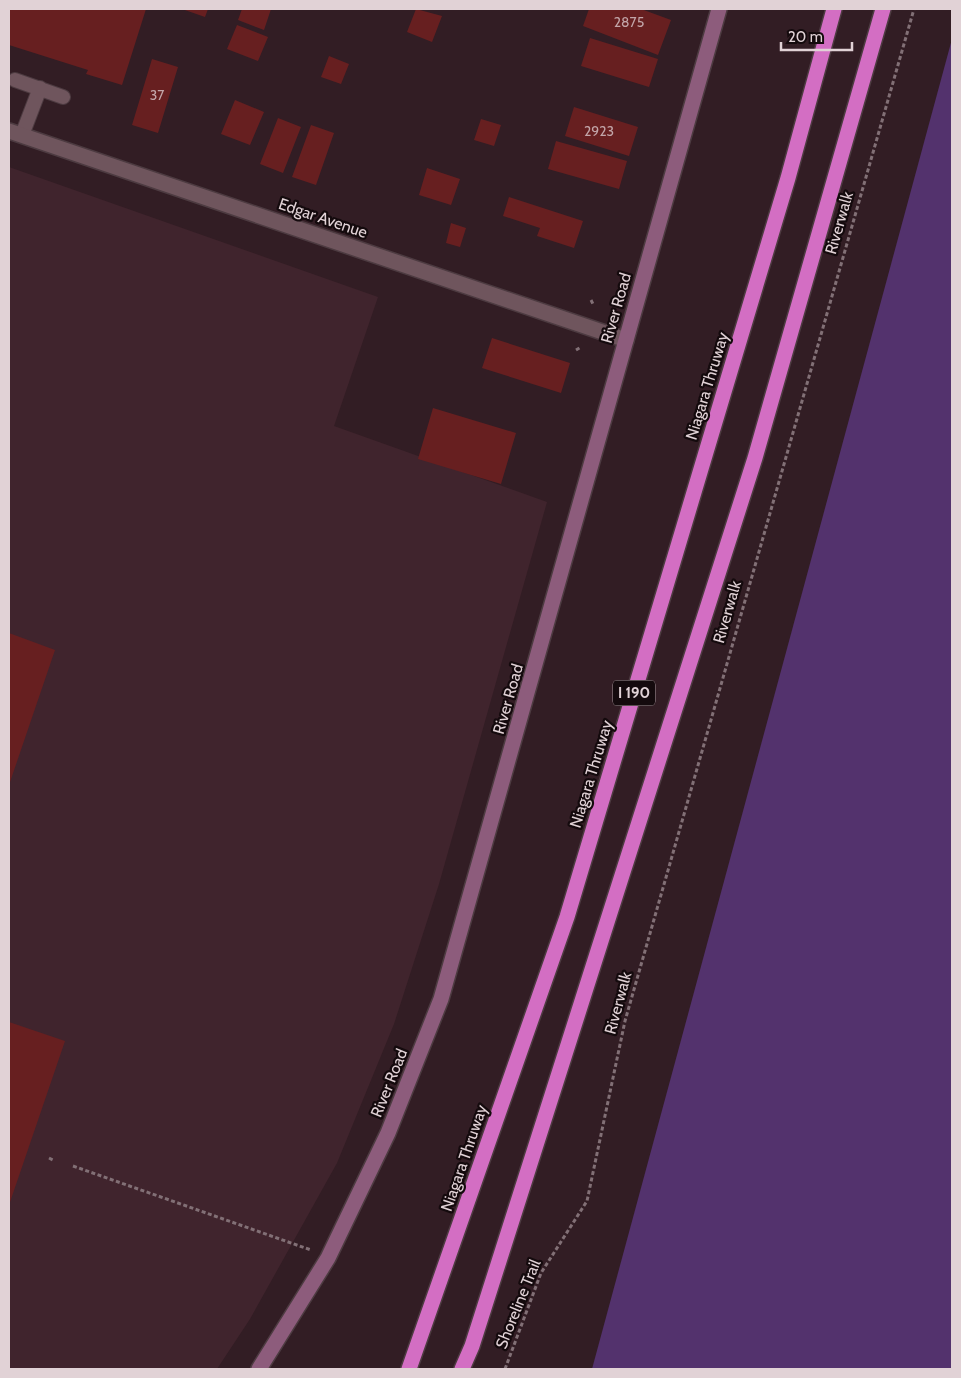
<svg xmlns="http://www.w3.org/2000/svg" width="961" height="1378" font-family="Cabin,sans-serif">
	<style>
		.built { fill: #40242d }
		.water { fill: #53326d }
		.building { fill: #671f20 }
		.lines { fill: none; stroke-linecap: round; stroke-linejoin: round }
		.lane-casing { stroke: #4d3b41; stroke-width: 16 }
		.street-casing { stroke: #4d3b41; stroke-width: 18 }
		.secondary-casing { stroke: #4d3b41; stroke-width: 18 }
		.highway-casing { stroke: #4d3b41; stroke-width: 18 }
		.path { stroke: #827076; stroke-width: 3; stroke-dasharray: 4 2.5; stroke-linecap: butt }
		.lane { stroke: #6f555d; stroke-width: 14 }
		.street { stroke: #6f555d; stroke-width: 15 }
		.secondary { stroke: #8d5c7c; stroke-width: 15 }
		.highway { stroke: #d36ec3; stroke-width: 15 }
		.labels { text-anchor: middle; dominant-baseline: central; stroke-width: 4.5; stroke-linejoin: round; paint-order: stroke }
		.number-label { font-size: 14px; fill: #c2a5a8 }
		.shield { fill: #140a0d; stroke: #a4969a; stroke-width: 1 }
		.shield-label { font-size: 15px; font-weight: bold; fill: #e1d2d6 }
		.street-label { font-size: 16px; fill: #e1d2d6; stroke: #140a0d }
	</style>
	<rect width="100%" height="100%" fill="#321d24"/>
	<path class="built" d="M9,167L378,297L334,426L547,502L439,884L394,1024L337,1163L250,1319L217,1369H9Z"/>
	<path class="water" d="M952,39V1369H592Z"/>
	<path class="building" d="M9,9H146L122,85L86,74L88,70L9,45Z
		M182,9H208L205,17Z
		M242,9H271L264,30L238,20Z
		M416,9L442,16L432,42L407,32Z
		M589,9H641L671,20L658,55L583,26Z
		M237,25L268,37L258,61L227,49Z
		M590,38L658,59L649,87L581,66Z
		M329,56L349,64L341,84L321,77Z
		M152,59L178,67L158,133L132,125Z
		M235,100L264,112L250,145L221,134Z
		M574,107L638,127L629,156L565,136Z
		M278,118L301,127L283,173L260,164Z
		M481,119L501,125L494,146L474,140Z
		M311,125L334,133L316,185L292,177Z
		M556,141L627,161L619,189L548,169Z
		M427,168L460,179L451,205L419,195Z
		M509,197L583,221L574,248L537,236L540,228L503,216Z
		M451,223L466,228L460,247L446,243Z
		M492,338L570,363L561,393L482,368Z
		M433,408L516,433L501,484L418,459Z
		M9,633L55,650L9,785Z
		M9,1022L65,1041L9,1205Z"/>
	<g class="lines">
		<defs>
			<path id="lane" d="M15,80L63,97
				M22,135L40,88"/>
			<path id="street" d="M9,131L626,340"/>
			<path id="secondary" d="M259,1369L328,1258L388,1133L441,999L719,9"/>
			<path id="highway" d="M409,1369L567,917L788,178L834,9
				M462,1369L472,1346L755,458L883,9"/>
		</defs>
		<use href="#lane" class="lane-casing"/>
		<use href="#street" class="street-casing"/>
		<use href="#secondary" class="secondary-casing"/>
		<use href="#highway" class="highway-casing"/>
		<path class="path" d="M591,300L593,304
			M576,350L581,347
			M49,1158L53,1160
			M73,1166L311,1250
			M505,1369L541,1273L587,1201L625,1021L914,9"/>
		<use href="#lane" class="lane"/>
		<use href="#street" class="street"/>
		<use href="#secondary" class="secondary"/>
		<use href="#highway" class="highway"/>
	</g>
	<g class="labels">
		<g class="number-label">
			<text x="629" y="22">2875</text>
			<text x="157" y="95">37</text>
			<text x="599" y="131">2923</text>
		</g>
		<rect class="shield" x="613" y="680.5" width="42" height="25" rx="4"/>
		<g class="shield-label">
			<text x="634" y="693">I 190</text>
		</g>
		<g class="street-label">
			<text transform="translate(323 218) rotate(19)">Edgar Avenue</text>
			<text transform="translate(839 223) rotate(-74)">Riverwalk</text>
			<text transform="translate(616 308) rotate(-74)">River Road</text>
			<text transform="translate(707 386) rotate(-73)">Niagara Thruway</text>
			<text transform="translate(727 612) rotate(-74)">Riverwalk</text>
			<text transform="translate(508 699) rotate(-74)">River Road</text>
			<text transform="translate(591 774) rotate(-73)">Niagara Thruway</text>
			<text transform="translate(618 1003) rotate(-75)">Riverwalk</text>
			<text transform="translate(389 1083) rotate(-68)">River Road</text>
			<text transform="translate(464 1158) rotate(-71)">Niagara Thruway</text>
			<text transform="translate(518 1304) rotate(-68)">Shoreline Trail</text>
		</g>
	</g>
	<rect width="961" height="1378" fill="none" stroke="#e1d2d6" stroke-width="20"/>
	<path d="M781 42v8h71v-8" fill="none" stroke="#e1d2d6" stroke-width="2.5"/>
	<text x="788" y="42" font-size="15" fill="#e1d2d6" stroke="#140a0d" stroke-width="4" paint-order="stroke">20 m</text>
</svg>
